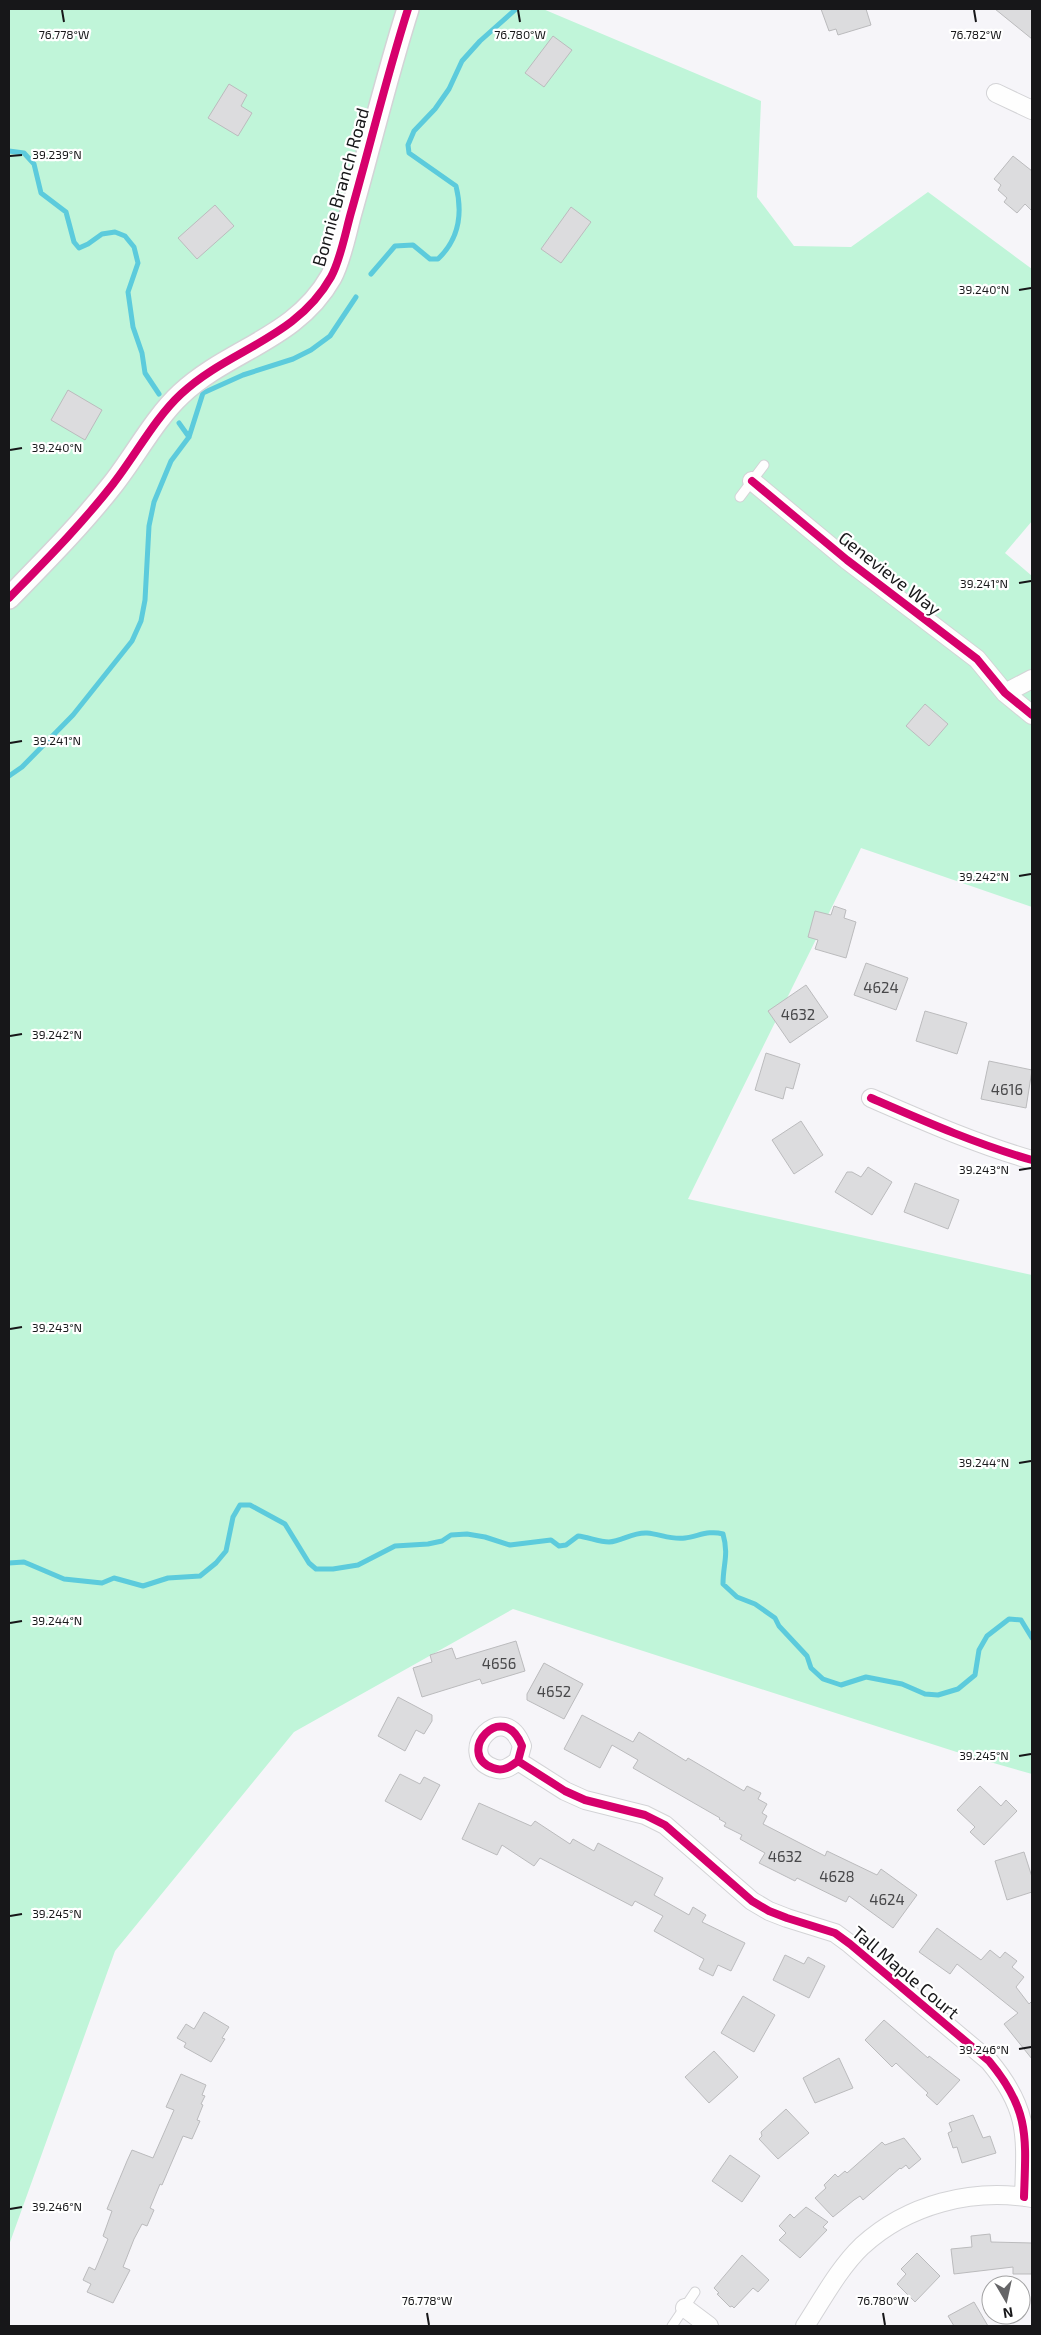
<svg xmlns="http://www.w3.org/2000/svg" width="1041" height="2335" font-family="'Exo 2',sans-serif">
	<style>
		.green { fill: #c0f5d9 }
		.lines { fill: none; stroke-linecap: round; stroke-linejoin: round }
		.stream { stroke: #5ccbdc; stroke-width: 5 }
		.building { fill: #dcdcde; stroke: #bbbbbd }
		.service-casing { stroke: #d3d3d6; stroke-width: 11 }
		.minor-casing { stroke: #d3d3d6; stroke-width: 20 }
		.tertiary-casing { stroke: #d3d3d6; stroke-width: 24 }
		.service { stroke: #fefefe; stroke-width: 9 }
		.minor { stroke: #fefefe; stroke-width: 18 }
		.tertiary { stroke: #fefefe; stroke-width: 21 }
		.cycleway-casing { stroke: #fff; stroke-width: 11 }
		.cycleway { stroke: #d6006c; stroke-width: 8 }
		.ticks { fill: none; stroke: #171719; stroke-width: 2 }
		.labels { text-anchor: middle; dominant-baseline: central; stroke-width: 4.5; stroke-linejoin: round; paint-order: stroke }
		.number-label { font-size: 15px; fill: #48484a }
		.street-label { font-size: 18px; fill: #171719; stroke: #fff }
		.ticks-label { font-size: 12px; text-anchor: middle; fill: #171719; stroke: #fff; stroke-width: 4.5; stroke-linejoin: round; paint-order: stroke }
	</style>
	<rect width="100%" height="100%" fill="#f6f5f9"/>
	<path class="green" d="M9,9H543L761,101L757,197L794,246L851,247L928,192L1032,269V521L1005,553L1032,576V907L861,848L688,1199L1032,1275V1774L969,1756L513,1609L294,1732L115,1951L9,2245Z"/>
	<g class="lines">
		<path class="stream" d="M9,151L24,153L34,164L41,193L66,212L74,242L79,248L88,244L102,234L115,232L125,236L134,247L138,263L128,292L133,327L142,353L145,373L159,394
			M371,274L395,246L413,245L430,259H438C459,239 463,214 456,186L409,153L408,145L414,131L435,109L449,89L462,61L480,41L516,9
			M179,423L189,437
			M9,776L22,767L73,715L132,641L141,621L145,600L149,526L154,502L171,461L189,437L203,393L243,375L293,359L311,350L330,336L356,297
			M9,1563L24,1562L64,1579L102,1583L114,1578L143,1586L168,1578L200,1576L216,1563L226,1551L233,1517L240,1505H250L285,1524L309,1563L316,1569H333L358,1565L395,1546L428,1544L442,1541L451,1535L467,1534L485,1537L510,1545L551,1540L559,1546L566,1545L578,1536C588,1537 599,1542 609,1542C622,1541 633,1532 647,1533C660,1534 671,1540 685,1538C699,1536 709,1530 723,1534C729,1555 723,1564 723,1584L737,1597L755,1604L775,1618L779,1626L807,1656L811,1668L823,1679L841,1685L866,1677L902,1684L925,1694L938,1695L958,1689L975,1675L979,1650L987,1636L1009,1619L1021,1620L1032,1638"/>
	</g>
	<path class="building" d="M821,9H866L871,25L838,35L836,29L829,31Z
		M995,9H1032V39Z
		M553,36L572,50L544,87L525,73Z
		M229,84L247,95L241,106L252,113L238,136L208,118Z
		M1013,156L1032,171V211L1025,204L1017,213L1004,202L1007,198L998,190L1001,185L994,179Z
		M215,205L234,226L197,259L178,238Z
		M571,207L591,222L561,263L541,249Z
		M68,390L102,410L85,440L51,420Z
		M925,704L948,724L929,746L906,726Z
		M834,906L846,910L844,918L856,922L846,958L815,949L818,940L808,937L815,911L831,915Z
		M866,963L908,978L896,1010L854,995Z
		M806,985L828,1017L790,1043L768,1011Z
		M925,1011L967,1023L957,1054L916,1041Z
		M766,1053L800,1064L793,1089L786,1087L783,1099L755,1090Z
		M989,1061L1032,1070L1026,1108L981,1099Z
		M801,1121L823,1155L794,1174L772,1140Z
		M868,1167L892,1182L872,1215L835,1192L847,1172H852L861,1177Z
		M915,1183L959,1200L948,1229L904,1212Z
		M516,1641L525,1671L482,1684L480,1679L422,1697L413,1668L432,1662L430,1655L452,1648L456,1659Z
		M544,1663L583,1684L564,1719L527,1700V1694Z
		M398,1697L432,1715V1721L424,1734L416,1730L405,1751L378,1736Z
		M582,1715L633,1742L639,1732L686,1761L688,1758L744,1791L747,1786L761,1793L758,1799L767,1804L762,1813L767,1816L763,1824L825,1856L827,1851L877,1875L881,1869L917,1895L893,1928L849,1896L846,1902L797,1878L795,1881L759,1863L765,1853L740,1839L742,1835L724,1826L726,1823L719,1819L720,1818L633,1768L638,1760L612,1745L600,1768L564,1749Z
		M400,1774L420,1784L424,1777L440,1785L421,1820L385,1801Z
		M980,1786L1001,1806L1006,1800L1017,1811L984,1845L970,1832L975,1827L957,1810Z
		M479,1803L531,1826L535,1821L570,1844L573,1839L594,1851L598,1843L663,1878L654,1895L689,1915L693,1907L706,1915L702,1922L745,1943L731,1971L718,1965L713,1976L699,1969L704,1959L654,1931L663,1916L635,1901L632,1906L540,1858L534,1866L502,1845L497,1855L462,1839Z
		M1024,1852L1032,1877V1892L1007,1900L995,1861Z
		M937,1928L981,1960L990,1950L1000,1958L1005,1952L1017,1961L1012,1967L1024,1977L1016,1987L1029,2004L1032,2001V2059L1004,2024L1018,2013L957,1964L950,1974L919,1952Z
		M785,1955L804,1964L808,1957L825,1966L809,1998L773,1980Z
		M743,1996L775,2015L754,2052L721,2033Z
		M204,2012L229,2027L222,2038L225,2039L211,2062L184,2047L186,2043L177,2038L186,2024L194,2029Z
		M884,2020L928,2058L929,2056L960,2080L937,2105L926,2095L928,2093L896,2063L892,2067L865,2040Z
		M714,2051L738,2077L709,2103L685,2077Z
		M839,2058L853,2088L815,2103L803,2078Z
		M181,2074L206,2085L202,2095L205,2096L201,2104L203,2105L197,2120L200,2121L192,2139L183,2136L162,2185L160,2184L150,2208L154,2210L147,2226L142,2224L134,2239L123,2267L130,2270L113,2303L87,2292L91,2284L83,2280L89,2267L95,2270L108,2239L103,2236L112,2211L107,2209L127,2161L132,2150L153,2158L174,2110L166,2107Z
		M786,2109L809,2133L778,2159L759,2139L762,2136L761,2132Z
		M973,2115L983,2138L990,2136L996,2153L962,2163L957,2147L953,2148L948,2133L952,2131L949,2123Z
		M904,2138L921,2159L909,2169L906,2165L901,2169L900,2168L863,2200L860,2196L854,2200L833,2217L815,2198L826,2188L824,2185L835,2174L838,2177L845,2171L847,2173L882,2142L885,2145Z
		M730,2155L760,2176L742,2202L712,2181Z
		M806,2207L828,2222L823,2227L827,2230L800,2258L779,2240L786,2233L779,2226L790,2214L794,2218Z
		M990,2234L991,2242L1032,2243V2274H1013V2267L954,2274L951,2249L972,2247L971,2236Z
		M917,2253L940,2276L915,2302L897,2284L906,2274L901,2269Z
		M742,2255L769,2280L758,2292L753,2288L734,2308L732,2306L730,2307L717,2294L719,2293L714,2288Z
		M974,2302L988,2326H954L948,2316Z"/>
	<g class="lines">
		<defs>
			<path id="service" d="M740,497L764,465
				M672,2326L695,2292"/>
			<path id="minor" d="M996,93L1032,110
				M752,481L847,560L977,659L1005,693L1032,715
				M1005,693L1032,679
				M871,1098C924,1121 976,1144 1032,1160
				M518,1761C510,1767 503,1772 493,1768C454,1754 503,1697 522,1746L518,1761L565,1791L585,1800L645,1815L665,1825L752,1901L769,1911L787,1918L835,1933L850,1944L989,2061C1030,2110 1026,2137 1024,2197
				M685,2308L709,2326
				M805,2326C822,2300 839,2268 862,2246C908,2204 972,2188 1032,2198"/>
			<path id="tertiary" d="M9,598C45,561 81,525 113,484C135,456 155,418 181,394C229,349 296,339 331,277C341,259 346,229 352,209C371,142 387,75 408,9"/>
		</defs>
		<use href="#service" class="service-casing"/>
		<use href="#minor" class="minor-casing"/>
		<use href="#tertiary" class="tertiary-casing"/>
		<use href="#service" class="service"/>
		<use href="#minor" class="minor"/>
		<use href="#tertiary" class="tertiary"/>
		<defs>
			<path id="cycleway" d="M752,481L847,560L977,659L1005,693L1032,715
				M9,598C45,561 81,525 113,484C135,456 155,418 181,394C229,349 296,339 331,277C341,259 346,229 352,209C371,142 387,75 408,9
				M871,1098C924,1121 976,1144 1032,1160
				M518,1761C510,1767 503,1772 493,1768C454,1754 503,1697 522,1746L518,1761L565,1791L585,1800L645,1815L665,1825L752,1901L769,1911L787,1918L835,1933L850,1944L989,2061C1030,2110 1026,2137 1024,2197"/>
		</defs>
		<use href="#cycleway" class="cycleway-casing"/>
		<use href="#cycleway" class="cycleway"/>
	</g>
	<path class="ticks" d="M62,10L64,22M518,10L520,22M974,10L976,22M10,156L22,155M1019,290L1031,288M10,450L22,448M1019,583L1031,581M10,743L22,741M1019,876L1031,874M10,1036L22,1034M1019,1170L1031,1168M10,1329L22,1327M1019,1463L1031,1461M10,1623L22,1621M1019,1756L1031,1754M10,1916L22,1914M1019,2049L1031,2047M10,2209L22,2207M427,2313L429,2325M883,2313L885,2325"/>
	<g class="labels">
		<g class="number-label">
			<text x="881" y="987">4624</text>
			<text x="798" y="1014">4632</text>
			<text x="1007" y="1089">4616</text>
			<text x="499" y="1663">4656</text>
			<text x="554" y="1691">4652</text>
			<text x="785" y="1856">4632</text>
			<text x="837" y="1876">4628</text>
			<text x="887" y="1899">4624</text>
		</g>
		<g class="street-label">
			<text transform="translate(340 187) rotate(-74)">Bonnie Branch Road</text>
			<text transform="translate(890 573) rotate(38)">Genevieve Way</text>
			<text transform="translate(906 1972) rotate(40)">Tall Maple Court</text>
		</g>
	</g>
	<g class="ticks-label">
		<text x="64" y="39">76.778°W</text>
		<text x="520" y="39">76.780°W</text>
		<text x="976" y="39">76.782°W</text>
		<text x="57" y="159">39.239°N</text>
		<text x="984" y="294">39.240°N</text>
		<text x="57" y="452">39.240°N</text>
		<text x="984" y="588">39.241°N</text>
		<text x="57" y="745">39.241°N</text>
		<text x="984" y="881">39.242°N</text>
		<text x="57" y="1039">39.242°N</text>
		<text x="984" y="1174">39.243°N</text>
		<text x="57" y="1332">39.243°N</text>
		<text x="984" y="1467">39.244°N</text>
		<text x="57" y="1625">39.244°N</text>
		<text x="984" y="1760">39.245°N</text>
		<text x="57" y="1918">39.245°N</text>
		<text x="984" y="2054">39.246°N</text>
		<text x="57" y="2211">39.246°N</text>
		<text x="427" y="2305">76.778°W</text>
		<text x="883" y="2305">76.780°W</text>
	</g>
	<rect width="1041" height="2335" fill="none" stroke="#171719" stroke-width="20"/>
	<g transform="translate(1006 2300) rotate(171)"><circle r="24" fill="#ffffff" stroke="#a2a2a3"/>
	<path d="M0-4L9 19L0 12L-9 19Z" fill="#656567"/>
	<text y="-8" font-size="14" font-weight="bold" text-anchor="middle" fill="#171719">N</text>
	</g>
</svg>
